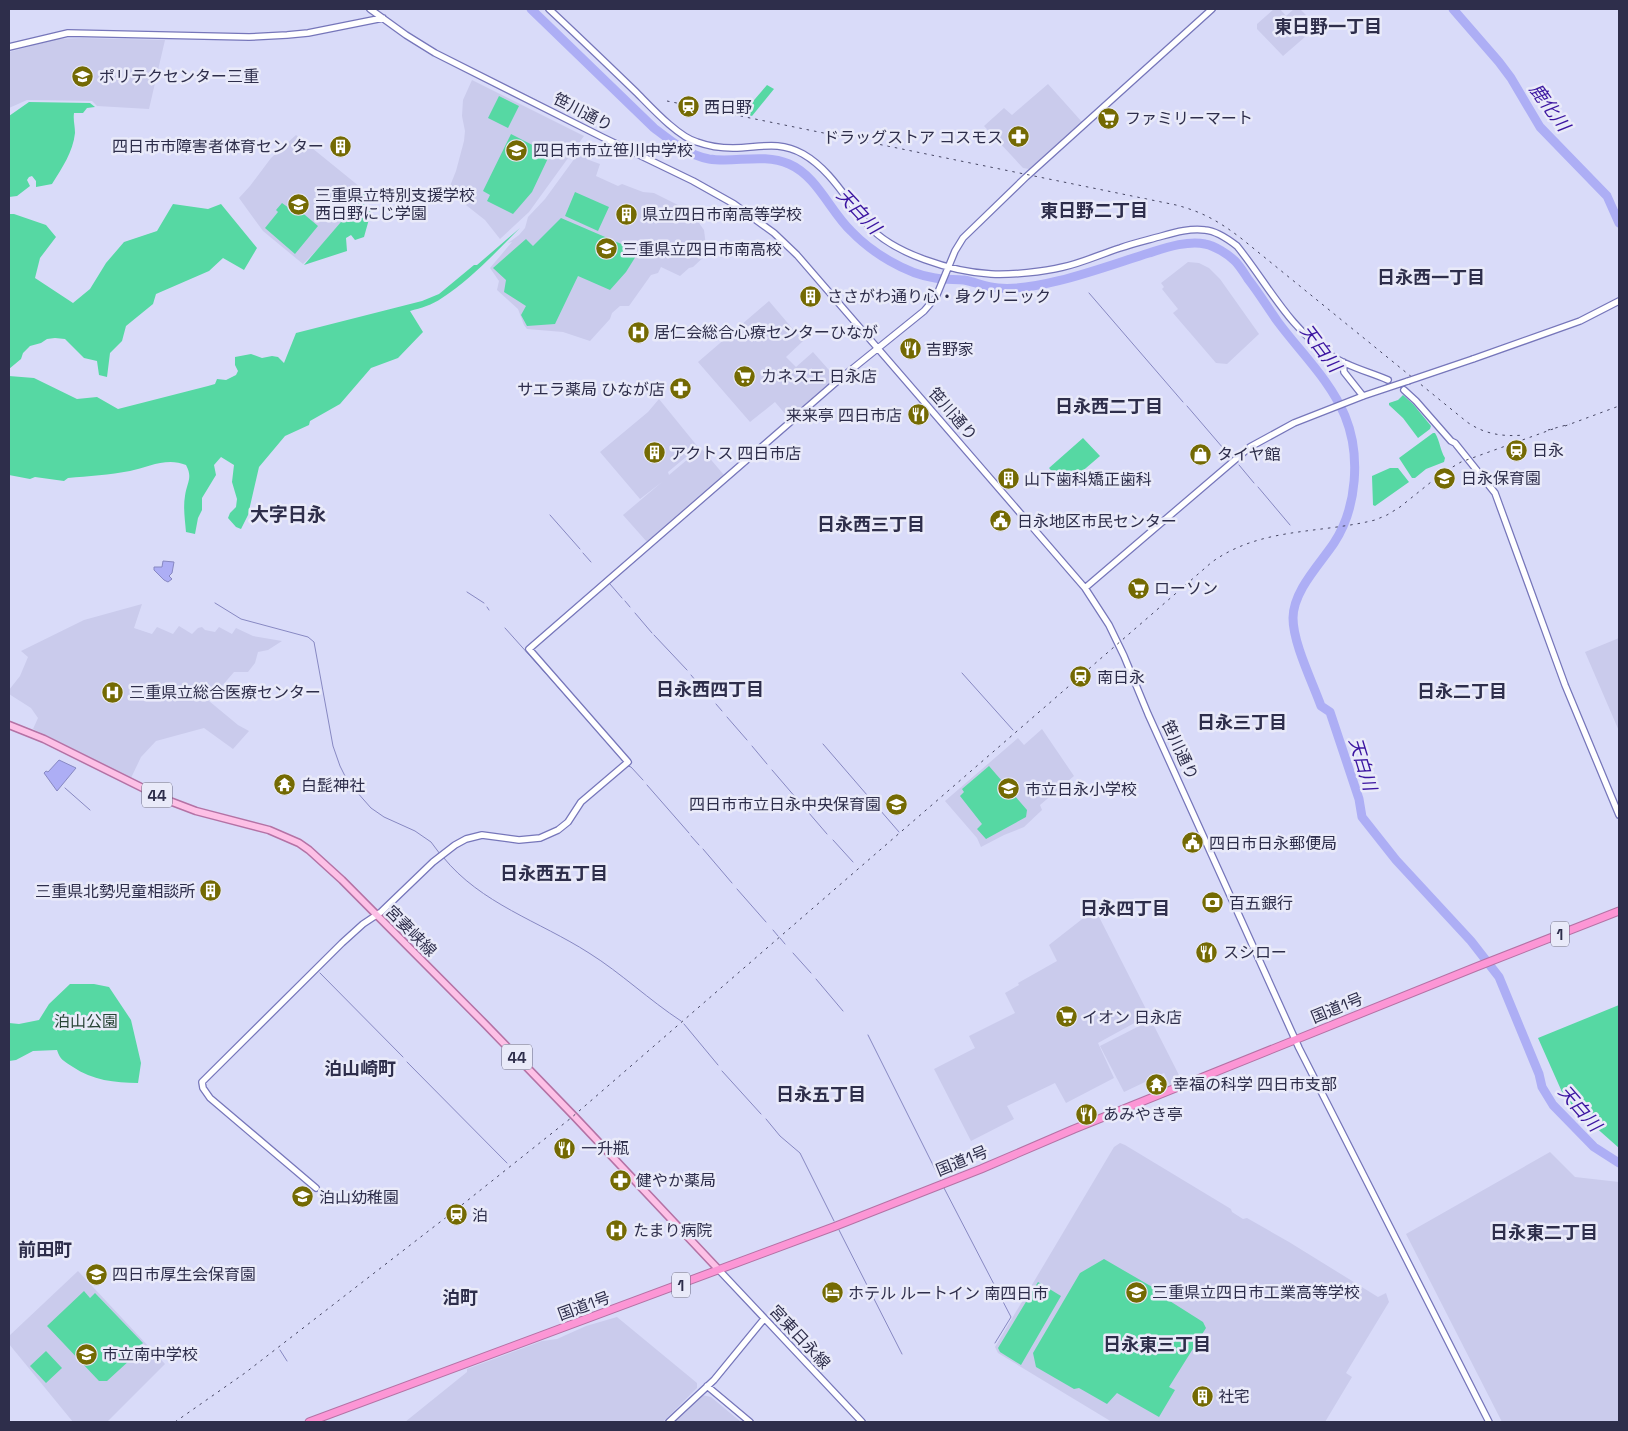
<svg xmlns="http://www.w3.org/2000/svg" width="1628" height="1431" font-family="'Space Grotesk','Noto Sans JP',sans-serif">
	<style>
		.built { fill: #cacbec }
		.green { fill: #56d8a3 }
		.water { fill: #adaef5; stroke: #8788c2 }
		.lines { fill: none; stroke-linecap: round; stroke-linejoin: round }
		.stream { stroke: #8788c2; stroke-width: 1 }
		.river { stroke: #adaef5; stroke-width: 9 }
		.secondary-casing { stroke: #7676ba; stroke-width: 8 }
		.primary-casing { stroke: #b472a5; stroke-width: 9 }
		.highway-casing { stroke: #b472a5; stroke-width: 9 }
		.secondary { stroke: #fff; stroke-width: 5.5 }
		.primary { stroke: #fdc0e6; stroke-width: 6 }
		.highway { stroke: #fc96d5; stroke-width: 7 }
		.rail { stroke: #454562; stroke-width: 1; stroke-dasharray: 2.5 5; stroke-linecap: butt }
		.secondary-bridge-casing { stroke: #7676ba; stroke-width: 8; stroke-linecap: butt }
		.secondary-bridge { stroke: #fff; stroke-width: 5.5 }
		.labels { text-anchor: middle; dominant-baseline: central; stroke-width: 5; stroke-linejoin: round; paint-order: stroke }
		.shield { fill: #e9eaf9; stroke: #66667f; stroke-width: 1 }
		.shield-label { font-size: 15px; font-weight: bold; fill: #2e2e4b }
		.poi-label { font-size: 16px; fill: #2e2e4b; stroke: #e9eaf9; text-anchor: start }
		.street-label { font-size: 16px; fill: #2e2e4b; stroke: #e9eaf9 }
		.park-label { font-size: 16px; fill: #284336; stroke: #e9eaf9 }
		.neighbourhood-label { font-size: 18px; font-weight: bold; fill: #2e2e4b; stroke: #e9eaf9 }
		.water-label { font-size: 18px; font-style: italic; fill: #3a13a0; stroke: #e9eaf9 }
		.quarter-label { font-size: 19px; font-weight: bold; fill: #2e2e4b; stroke: #e9eaf9 }
	</style>
	<rect width="100%" height="100%" fill="#d9dbf9"/>
	<path class="built" d="M1274,9H1280L1286,16L1294,9H1300L1306,15L1303,18L1313,30L1283,56L1257,29V24Z
		M82,38L165,40L149,109L97,106L92,101L27,100L9,108V52L57,39Z
		M472,80L584,136L529,212L500,239L485,220L448,191L456,171L464,141L465,131L462,116L463,100Z
		M1048,84L1082,122L1029,169L1023,168L984,126L1004,108L1012,115Z
		M296,135L365,191L353,208L326,241L303,264L263,231L239,198L250,186L271,158Z
		M580,151L589,160L600,164L596,176L618,186L622,184L643,192L654,193L684,208L685,212L699,223L704,230L707,254L693,267L689,268L680,276L661,267L658,273L651,275L629,306H620L612,313L610,319L590,341L563,332L527,329L524,325L518,309L497,290L499,281L490,268L512,242L508,243L519,235L525,228L528,217L545,199Z
		M1188,262L1199,263L1209,268L1220,279L1259,334L1227,364L1216,363L1173,313L1178,309L1162,289L1164,287L1161,283Z
		M769,301L803,341L786,357L796,367L813,352L836,378L789,418L786,419L787,416L775,402L750,422L698,362Z
		M659,399L698,447L668,472L669,475L701,448L724,475L647,542L623,515L662,482L640,499L600,452L648,412Z
		M142,604L134,628L152,634L157,627L173,634L179,626L192,634L198,628L202,627L205,630L215,632L219,627L232,634L236,628L253,636L282,641L268,650L258,652L255,663L248,672H234L209,701L238,725L249,731L233,749L204,728L156,741L141,757L131,778L33,729L38,718L31,708L9,694V690L20,676L28,657L21,651L84,620Z
		M1619,638V731L1585,652Z
		M1042,729L1074,776L1040,805L1042,810L1024,827L1004,835L981,847L977,838L945,801L1018,738L1024,745Z
		M1095,909L1149,1015L1098,1043L1114,1078L1066,1103L1055,1083L1007,1106L1014,1119L971,1141L934,1069L975,1048L969,1036L1015,1013L1005,993L1019,985L1018,983L1057,961L1049,945Z
		M1151,1020L1181,1079L1179,1082L1170,1085L1164,1073L1124,1092L1100,1046Z
		M1120,1143L1125,1145L1231,1209L1232,1212L1243,1219L1247,1218L1289,1242L1378,1297L1386,1293L1389,1302L1346,1373L1352,1377L1325,1422H1112L998,1353L995,1347L1114,1147Z
		M1550,1152L1575,1177L1619,1182V1422H1502L1406,1234Z
		M78,1271L165,1364L107,1422H73L9,1344V1336Z
		M617,1317L697,1383V1388L663,1422H405L467,1372V1369L542,1341L557,1339L586,1326Z
		M702,1395L711,1397L741,1422H674Z"/>
	<path class="green" d="M767,85L774,89L752,116L743,113Z
		M499,96L519,106L508,128L488,118Z
		M29,102L90,103L95,107L87,108L83,113H74C73,120 75,126 75,133C73,152 62,168 52,184L36,187V181L32,176L29,177L27,180L30,186L17,196L9,197V116Z
		M511,134L550,154L532,192L513,214L487,201L490,195L483,191Z
		M365,191L367,192L361,201L371,212L364,237L355,240L351,235L346,238L347,251L304,265L353,208Z
		M575,192L609,207L598,231L565,216Z
		M282,203L289,208L292,204L318,226L295,254L265,228L278,212L276,210Z
		M173,204L208,209L221,204L257,248L244,270L223,258L209,271L156,294L153,304L126,326L122,341L110,353L107,377L99,375L97,361L84,358L65,339L55,338L47,339L41,343L30,346L23,353L21,359L9,369V214H14L46,225L56,237L40,258L35,278L73,303L90,289L106,263L124,242L157,231Z
		M561,218L633,249L636,256L626,272L610,290L578,276L555,324L527,326L521,315L526,306L504,292L506,280L493,268L526,239L533,246Z
		M520,228C495,253 471,279 442,298C432,305 421,308 410,311L423,332L398,358L371,368L340,404L310,421L309,425L285,436L259,467L248,515L241,529L236,527L228,518L230,513L236,507L237,499L232,482L234,465L221,457L214,465L216,475L202,498V510L198,518L195,534L186,532C185,520 183,507 185,496C187,482 193,478 186,465C167,457 148,467 130,471C110,475 88,476 68,478L64,481L35,477L30,479L9,475V376L34,378L77,399L97,397L118,409L208,386L215,384L217,379L226,380L236,375L238,371L235,365V357L251,354L262,358L272,356L278,357L284,363L296,333L422,301L439,294L474,265H477Z
		M1403,395L1413,404L1431,426L1430,429L1418,438L1403,418L1389,405V403L1398,400Z
		M1433,433H1435C1440,441 1440,450 1445,458L1444,462L1426,469L1415,478H1412L1399,458Z
		M1083,438L1100,456L1065,486L1049,468Z
		M1390,468H1398L1409,482L1375,506L1373,505L1372,476Z
		M989,766L1027,810L1026,817L986,839L977,829L982,824L960,796L964,792L962,789Z
		M70,984H94L109,987L131,1020L141,1063L138,1083C115,1083 92,1080 73,1067C64,1061 60,1060 57,1050L33,1051L16,1060L9,1061V1023L19,1024L39,1020L49,1004Z
		M1619,1005V1148L1566,1101L1538,1038Z
		M1104,1259L1154,1288V1291L1203,1322L1206,1328L1169,1387L1175,1390L1159,1417L1117,1393L1107,1404L1079,1388L1074,1389L1036,1367L1033,1353L1080,1273Z
		M1038,1282L1061,1296L1021,1365L1000,1352L998,1348Z
		M84,1291L90,1298L95,1293L143,1343L128,1358L130,1360L107,1381H99L47,1326Z
		M46,1351L62,1368L46,1383L30,1366Z"/>
	<path class="water" d="M163,561L174,562L172,573L169,576L172,579L168,582L164,580L154,570V567H162Z
		M59,760L76,768L57,791L44,773L46,771L48,772Z"/>
	<g class="lines">
		<path class="stream" d="M1089,293L1183,402
			M1187,406L1229,455
			M1239,465L1254,483
			M1258,487L1290,525
			M550,515L580,549
			M583,553L591,562
			M610,584L622,598
			M467,592L484,603
			M625,601L630,607
			M215,603L241,619L308,637L314,642L333,746L340,766L348,782L371,808L384,817L415,831L431,842L440,854
			M487,607L489,610
			M635,613L652,633
			M505,628L573,704
			M654,635L687,670
			M962,673L1013,730
			M691,675L710,698
			M716,704L722,711
			M727,717L747,740
			M823,744L899,832
			M752,746L767,764
			M628,766L631,767L643,780
			M772,770L827,834
			M647,785L689,833
			M65,788L90,810
			M691,836L699,845
			M833,840L853,862
			M703,849L732,883
			M443,857C481,904 539,921 589,953C621,973 649,1000 681,1021
			M737,889L766,922
			M773,930L778,936
			M780,938L785,944
			M793,953L811,973
			M320,973L403,1057
			M816,979L843,1011
			M684,1024L718,1065
			M868,1035L940,1179
			M407,1062L507,1163
			M722,1071L761,1114
			M766,1119L780,1136L800,1153L834,1221
			M944,1188L1011,1317L995,1343
			M839,1230L902,1354
			M280,1350L287,1361"/>
		<path class="river" d="M531,9L654,128C671,141 688,155 709,159C735,163 763,153 789,164C817,176 830,211 851,231C871,252 906,274 935,278C945,280 955,279 964,280C975,282 986,287 998,288C1040,292 1107,266 1149,253C1165,248 1188,240 1205,244C1215,246 1228,254 1235,261C1240,266 1244,273 1248,279C1259,293 1268,308 1278,322C1301,353 1330,380 1345,416C1361,455 1357,508 1334,543C1320,564 1293,591 1293,618C1293,643 1312,681 1321,706L1330,712L1359,799L1362,817L1396,860L1471,941L1499,977L1539,1074L1542,1087L1553,1105L1594,1147L1619,1163
			M1453,9L1499,62L1511,78L1540,127L1607,196L1619,223"/>
		<defs>
			<path id="secondary" d="M370,9L406,35L435,53L602,137L693,181L734,204L774,233L797,255L1085,588L1109,625L1124,656L1148,714L1299,1048L1489,1422
				M549,9C578,36 607,64 636,92C650,106 678,137 697,142C708,146 721,148 733,148C759,148 778,140 803,154C831,170 847,201 867,224C892,254 954,272 991,274C1011,275 1043,272 1063,267C1082,263 1101,254 1120,248C1134,243 1148,240 1162,236C1176,232 1191,228 1205,230C1217,231 1228,239 1237,246C1267,283 1290,330 1332,356C1348,367 1370,372 1388,380
				M9,47L68,33L249,37L287,35L308,33L383,18
				M1473,359L1580,321L1619,301
				M1343,362L1344,372L1363,396
				M1404,390L1416,401L1451,441L1455,443L1495,493L1565,685L1619,815
				M1085,588L1250,447L1294,423L1363,396L1408,381
				M316,1188L210,1098L203,1088L202,1082L342,943L363,924L381,912L433,862L455,845L466,839L482,835L519,840L540,838L558,830L568,822L581,802L628,762L529,649L841,378L924,311L936,297L955,251L963,238L1026,177L1212,9
				M719,1270L862,1422
				M707,1386L750,1422
				M669,1422L714,1380L764,1319"/>
			<path id="primary" d="M9,725L44,739L167,800L196,811L269,830L299,843L309,850L342,880L485,1024L574,1116L719,1270"/>
			<path id="highway" d="M309,1422L836,1226L981,1169L1074,1129L1476,967L1619,911"/>
		</defs>
		<use href="#secondary" class="secondary-casing"/>
		<use href="#primary" class="primary-casing"/>
		<use href="#highway" class="highway-casing"/>
		<use href="#secondary" class="secondary"/>
		<use href="#primary" class="primary"/>
		<use href="#highway" class="highway"/>
		<path class="rail" d="M667,101L1176,205C1203,212 1220,222 1242,239L1467,422C1484,434 1503,437 1524,435
			M1565,426L1619,406
			M1548,430L1570,424
			M175,1422L245,1373L453,1212L571,1118L1212,562C1261,527 1319,534 1375,520L1387,515L1400,507L1441,474L1461,462L1553,429"/>
		<defs>
			<path id="secondary-bridge" d="M1408,381L1473,359"/>
		</defs>
		<use href="#secondary-bridge" class="secondary-bridge-casing"/>
		<use href="#secondary-bridge" class="secondary-bridge"/>
	</g>
	<defs>
		<symbol id="school-disc" viewBox="-11 -11 22 22"><circle r="9.5" fill="#746a03" stroke="#e9eaf9"/><path d="M0-5L7-2L0 1L-7-2ZM-4 1L0 2.5L4 1V4Q0 6-4 4Z" fill="#fff"/></symbol>
		<symbol id="station-disc" viewBox="-11 -11 22 22"><circle r="9.5" fill="#746a03" stroke="#e9eaf9"/><path d="M-3-6H3Q5-6 5-4V2Q5 4 3 4L4.5 6H3L1.5 4h-3L-3 6H-4.5L-3 4Q-5 4-5 2V-4Q-5-6-3-6ZM-3.5-4v3h7v-3ZM-3.5 1v1.5H-2V1ZM2 1v1.5H3.5V1Z" fill="#fff"/></symbol>
		<symbol id="supermarket-disc" viewBox="-11 -11 22 22"><circle r="9.5" fill="#746a03" stroke="#e9eaf9"/><path d="M-6-5.5h2.5l.6 2H6L4.5 2H-2.5L-4.4-4H-6ZM-1.5 3.2a1.3 1.3 0 1 0 .1 0ZM3 3.2a1.3 1.3 0 1 0 .1 0Z" fill="#fff"/></symbol>
		<symbol id="pharmacy-disc" viewBox="-11 -11 22 22"><circle r="9.5" fill="#746a03" stroke="#e9eaf9"/><path d="M-2-6h4v4h4v4h-4v4h-4v-4h-4v-4h4Z" fill="#fff"/></symbol>
		<symbol id="building-disc" viewBox="-11 -11 22 22"><circle r="9.5" fill="#746a03" stroke="#e9eaf9"/><path d="M-4-6H4V6H1V3H-1V6H-4ZM-2.5-4.3h1.7v1.8h-1.7ZM.8-4.3h1.7v1.8H.8ZM-2.5-1h1.7V.8h-1.7ZM.8-1h1.7V.8H.8Z" fill="#fff"/></symbol>
		<symbol id="hospital-disc" viewBox="-11 -11 22 22"><circle r="9.5" fill="#746a03" stroke="#e9eaf9"/><path d="M-5-5h3v3.5h4V-5h3V5h-3V1.5h-4V5h-3Z" fill="#fff"/></symbol>
		<symbol id="restaurant-disc" viewBox="-11 -11 22 22"><circle r="9.5" fill="#746a03" stroke="#e9eaf9"/><path d="M-5-6h1v4h1v-4h1v4h1v-4h1v5L-1.5 .5V6h-2V.5L-5-1ZM5-6V6H3V1.5H1.5Q1.5-4 5-6Z" fill="#fff"/></symbol>
		<symbol id="shop-disc" viewBox="-11 -11 22 22"><circle r="9.5" fill="#746a03" stroke="#e9eaf9"/><path d="M-5-2.5h2.3a2.7 3.5 0 0 1 5.4 0H5L5.5 6h-11ZM-1.5-2.5h3a1.5 2.3 0 0 0-3 0Z" fill="#fff"/></symbol>
		<symbol id="civic-disc" viewBox="-11 -11 22 22"><circle r="9.5" fill="#746a03" stroke="#e9eaf9"/><path d="M-.6-6.5H3V-4.5H.6V-3L4-1V1h2V6H-6V1h2V-1L-.6-3ZM-1.2 2.5V6h2.4V2.5Z" fill="#fff"/></symbol>
		<symbol id="temple-disc" viewBox="-11 -11 22 22"><circle r="9.5" fill="#746a03" stroke="#e9eaf9"/><path d="M0-6L5-2H3V0L6.5 2.5H4V6H1.5V3h-3V6H-4V2.5H-6.5L-3 0V-2H-5Z" fill="#fff"/></symbol>
		<symbol id="bank-disc" viewBox="-11 -11 22 22"><circle r="9.5" fill="#746a03" stroke="#e9eaf9"/><path d="M-6-4H6V4H-6ZM0-2.3a2.3 2.3 0 1 0 0 4.6a2.3 2.3 0 1 0 0-4.6Z" fill="#fff"/></symbol>
		<symbol id="hotel-disc" viewBox="-11 -11 22 22"><circle r="9.5" fill="#746a03" stroke="#e9eaf9"/><path d="M-6-4.5h1.5V1H6V5H4.5V3h-9V5H-6ZM-4 0a1.8 1.8 0 1 1 3.6 0ZM.5 0V-2.5h3Q6-2.5 6 0Z" fill="#fff"/></symbol>
	</defs>
	<g fill-rule="evenodd">
		<use href="#school-disc" x="70" y="64" width="25" height="25"/>
		<use href="#station-disc" x="676" y="94" width="25" height="25"/>
		<use href="#supermarket-disc" x="1096" y="106" width="25" height="25"/>
		<use href="#pharmacy-disc" x="1006" y="124" width="25" height="25"/>
		<use href="#building-disc" x="328" y="134" width="25" height="25"/>
		<use href="#school-disc" x="504" y="138" width="25" height="25"/>
		<use href="#school-disc" x="286" y="192" width="25" height="25"/>
		<use href="#building-disc" x="614" y="202" width="25" height="25"/>
		<use href="#school-disc" x="594" y="236" width="25" height="25"/>
		<use href="#building-disc" x="798" y="284" width="25" height="25"/>
		<use href="#hospital-disc" x="626" y="320" width="25" height="25"/>
		<use href="#restaurant-disc" x="898" y="336" width="25" height="25"/>
		<use href="#supermarket-disc" x="732" y="364" width="25" height="25"/>
		<use href="#pharmacy-disc" x="668" y="376" width="25" height="25"/>
		<use href="#restaurant-disc" x="906" y="402" width="25" height="25"/>
		<use href="#station-disc" x="1504" y="438" width="25" height="25"/>
		<use href="#building-disc" x="642" y="440" width="25" height="25"/>
		<use href="#shop-disc" x="1188" y="442" width="25" height="25"/>
		<use href="#school-disc" x="1432" y="466" width="25" height="25"/>
		<use href="#building-disc" x="996" y="466" width="25" height="25"/>
		<use href="#civic-disc" x="988" y="508" width="25" height="25"/>
		<use href="#supermarket-disc" x="1126" y="576" width="25" height="25"/>
		<use href="#station-disc" x="1068" y="664" width="25" height="25"/>
		<use href="#hospital-disc" x="100" y="680" width="25" height="25"/>
		<use href="#temple-disc" x="272" y="772" width="25" height="25"/>
		<use href="#school-disc" x="996" y="776" width="25" height="25"/>
		<use href="#school-disc" x="884" y="792" width="25" height="25"/>
		<use href="#civic-disc" x="1180" y="830" width="25" height="25"/>
		<use href="#building-disc" x="198" y="878" width="25" height="25"/>
		<use href="#bank-disc" x="1200" y="890" width="25" height="25"/>
		<use href="#restaurant-disc" x="1194" y="940" width="25" height="25"/>
		<use href="#supermarket-disc" x="1054" y="1004" width="25" height="25"/>
		<use href="#temple-disc" x="1144" y="1072" width="25" height="25"/>
		<use href="#restaurant-disc" x="1074" y="1102" width="25" height="25"/>
		<use href="#restaurant-disc" x="552" y="1136" width="25" height="25"/>
		<use href="#pharmacy-disc" x="608" y="1168" width="25" height="25"/>
		<use href="#school-disc" x="290" y="1184" width="25" height="25"/>
		<use href="#station-disc" x="444" y="1202" width="25" height="25"/>
		<use href="#hospital-disc" x="604" y="1218" width="25" height="25"/>
		<use href="#school-disc" x="84" y="1262" width="25" height="25"/>
		<use href="#school-disc" x="1124" y="1280" width="25" height="25"/>
		<use href="#hotel-disc" x="820" y="1280" width="25" height="25"/>
		<use href="#school-disc" x="74" y="1342" width="25" height="25"/>
		<use href="#building-disc" x="1190" y="1384" width="25" height="25"/>
	</g>
	<g class="labels">
		<g class="shield">
			<rect x="142" y="782.5" width="30" height="25" rx="4"/>
			<rect x="1551" y="921.5" width="18" height="25" rx="4"/>
			<rect x="502" y="1044.5" width="30" height="25" rx="4"/>
			<rect x="672" y="1272.5" width="18" height="25" rx="4"/>
		</g>
		<g class="shield-label">
			<text x="157" y="795">44</text>
			<text x="1560" y="934">1</text>
			<text x="517" y="1057">44</text>
			<text x="681" y="1285">1</text>
		</g>
		<g class="poi-label">
			<text x="99" y="76">ポリテクセンター三重</text>
			<text x="704" y="107">西日野</text>
			<text x="1125" y="118">ファミリーマート</text>
			<text x="1003" y="137" text-anchor="end">ドラッグストア コスモス</text>
			<text x="324" y="146" text-anchor="end">四日市市障害者体育セン ター</text>
			<text x="533" y="150">四日市市立笹川中学校</text>
			<text x="315" y="195">三重県立特別支援学校<tspan x="315" dy="18">西日野にじ学園</tspan></text>
			<text x="642" y="214">県立四日市南高等学校</text>
			<text x="622" y="249">三重県立四日市南高校</text>
			<text x="827" y="296">ささがわ通り心・身クリニック</text>
			<text x="654" y="332">居仁会総合心療センターひなが</text>
			<text x="926" y="349">吉野家</text>
			<text x="761" y="376">カネスエ 日永店</text>
			<text x="665" y="389" text-anchor="end">サエラ薬局 ひなが店</text>
			<text x="902" y="415" text-anchor="end">来来亭 四日市店</text>
			<text x="1532" y="450">日永</text>
			<text x="670" y="453">アクトス 四日市店</text>
			<text x="1217" y="454">タイヤ館</text>
			<text x="1461" y="478">日永保育園</text>
			<text x="1024" y="479">山下歯科矯正歯科</text>
			<text x="1017" y="521">日永地区市民センター</text>
			<text x="1154" y="588">ローソン</text>
			<text x="1097" y="677">南日永</text>
			<text x="129" y="692">三重県立総合医療センター</text>
			<text x="301" y="785">白髭神社</text>
			<text x="1025" y="789">市立日永小学校</text>
			<text x="881" y="804" text-anchor="end">四日市市立日永中央保育園</text>
			<text x="1209" y="843">四日市日永郵便局</text>
			<text x="195" y="891" text-anchor="end">三重県北勢児童相談所</text>
			<text x="1229" y="903">百五銀行</text>
			<text x="1223" y="952">スシロー</text>
			<text x="1082" y="1017">イオン 日永店</text>
			<text x="1173" y="1084">幸福の科学 四日市支部</text>
			<text x="1103" y="1114">あみやき亭</text>
			<text x="581" y="1148">一升瓶</text>
			<text x="636" y="1180">健やか薬局</text>
			<text x="319" y="1197">泊山幼稚園</text>
			<text x="472" y="1215">泊</text>
			<text x="633" y="1230">たまり病院</text>
			<text x="112" y="1274">四日市厚生会保育園</text>
			<text x="1152" y="1292">三重県立四日市工業高等学校</text>
			<text x="848" y="1293">ホテル ルートイン 南四日市</text>
			<text x="102" y="1354">市立南中学校</text>
			<text x="1218" y="1396">社宅</text>
		</g>
		<g class="street-label">
			<text transform="translate(583 112) rotate(27)">笹川通り</text>
			<text transform="translate(953 414) rotate(49)">笹川通り</text>
			<text transform="translate(1180 750) rotate(65)">笹川通り</text>
			<text transform="translate(411 931) rotate(45)">宮妻峡線</text>
			<text transform="translate(1337 1008) rotate(-22)">国道1号</text>
			<text transform="translate(962 1161) rotate(-22)">国道1号</text>
			<text transform="translate(584 1306) rotate(-20)">国道1号</text>
			<text transform="translate(800 1337) rotate(47)">宮東日永線</text>
		</g>
		<g class="park-label">
			<text x="86" y="1021">泊山公園</text>
		</g>
		<g class="neighbourhood-label">
			<text x="1328" y="26">東日野一丁目</text>
			<text x="1094" y="210">東日野二丁目</text>
			<text x="1431" y="277">日永西一丁目</text>
			<text x="1109" y="406">日永西二丁目</text>
			<text x="871" y="524">日永西三丁目</text>
			<text x="710" y="689">日永西四丁目</text>
			<text x="1462" y="691">日永二丁目</text>
			<text x="1242" y="722">日永三丁目</text>
			<text x="554" y="873">日永西五丁目</text>
			<text x="1125" y="908">日永四丁目</text>
			<text x="360" y="1068">泊山崎町</text>
			<text x="821" y="1094">日永五丁目</text>
			<text x="1544" y="1232">日永東二丁目</text>
			<text x="45" y="1249">前田町</text>
			<text x="460" y="1297">泊町</text>
			<text x="1157" y="1344">日永東三丁目</text>
		</g>
		<g class="water-label">
			<text transform="translate(1550 107) rotate(54)">鹿化川</text>
			<text transform="translate(859 211) rotate(47)">天白川</text>
			<text transform="translate(1321 348) rotate(53)">天白川</text>
			<text transform="translate(1363 764) rotate(73)">天白川</text>
			<text transform="translate(1580 1108) rotate(49)">天白川</text>
		</g>
		<g class="quarter-label">
			<text x="288" y="514">大字日永</text>
		</g>
	</g>
	<rect width="1628" height="1431" fill="none" stroke="#2e2e4b" stroke-width="20"/>
</svg>
